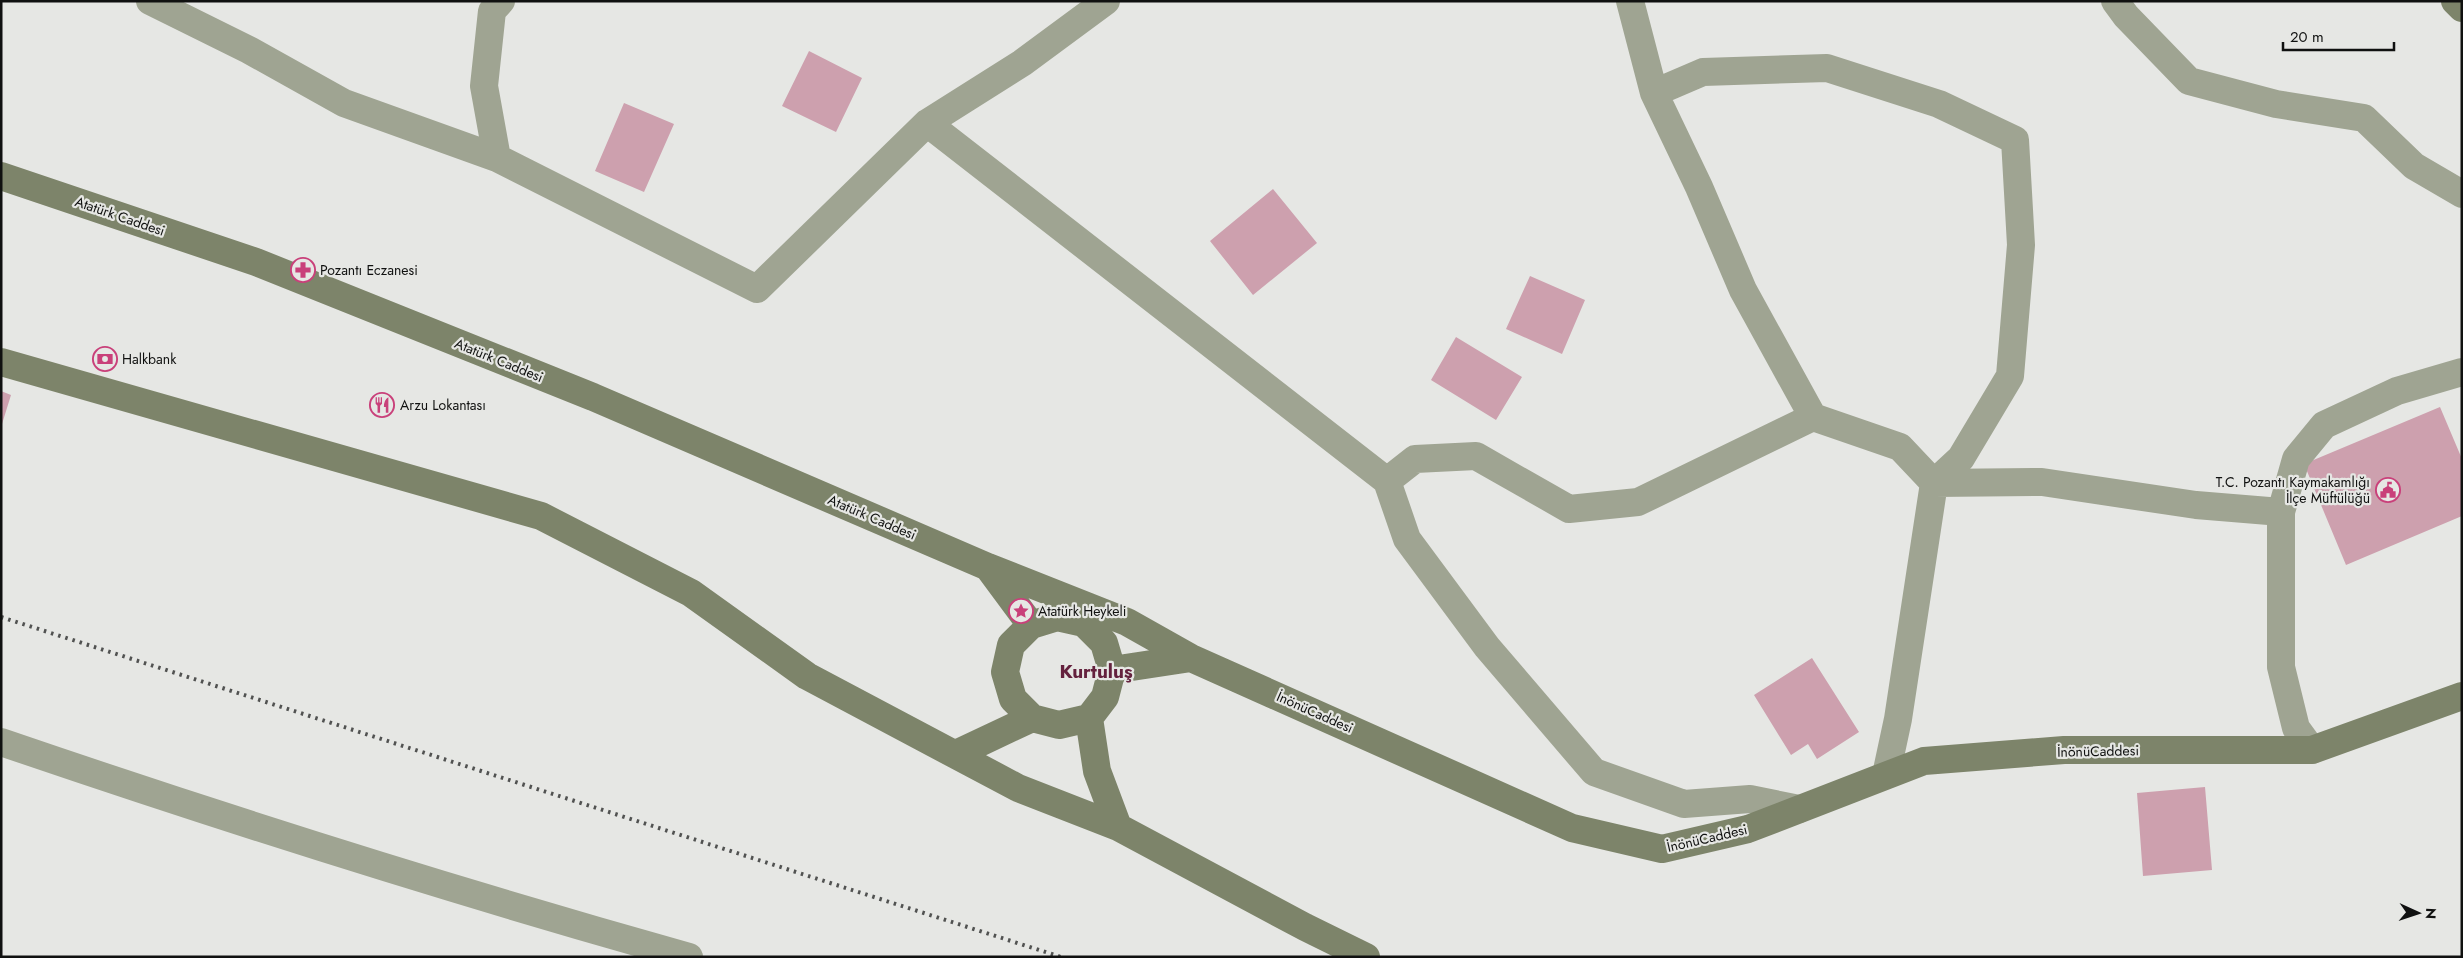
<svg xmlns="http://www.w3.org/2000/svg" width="2463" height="958" font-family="Jost,sans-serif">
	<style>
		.building { fill: #cda0ae }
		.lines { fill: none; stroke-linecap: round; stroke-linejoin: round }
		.street { stroke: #9fa492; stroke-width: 28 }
		.secondary { stroke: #7d846a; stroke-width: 28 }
		.rail { stroke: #515251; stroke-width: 4; stroke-dasharray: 2.5 5; stroke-linecap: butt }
		.labels { text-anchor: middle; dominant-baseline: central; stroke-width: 4.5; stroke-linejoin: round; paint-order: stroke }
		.street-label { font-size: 14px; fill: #101110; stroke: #e6e7e4 }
		.poi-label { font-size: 14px; fill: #101110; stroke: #e6e7e4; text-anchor: start }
		.district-label { font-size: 19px; font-weight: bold; fill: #64213d; stroke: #e6e7e4 }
	</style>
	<rect width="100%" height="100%" fill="#e6e7e4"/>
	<path class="building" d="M809,51L862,78L836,132L782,106Z
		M624,103L674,124L644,192L595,171Z
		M1273,189L1317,243L1253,295L1210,241Z
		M1530,276L1585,300L1562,354L1506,329Z
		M1456,337L1522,377L1496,420L1431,380Z
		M1,391L11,395L2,424H1Z
		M2440,407L2462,459V516L2346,565L2304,464Z
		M1812,658L1859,732L1817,759L1808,744L1791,755L1754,695Z
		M2205,787L2212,870L2143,876L2137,793Z"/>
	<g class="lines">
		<path class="street" d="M150,1L249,50L344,103L497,158L757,289L927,123L1387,481L1407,539L1487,647L1594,772L1684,804L1750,799L1799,809
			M1630,1L1654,93L1699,187L1743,290L1813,417L1900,447L1934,483L1898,719L1886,775
			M2115,1L2126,16L2189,81L2276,104L2364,118L2414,166L2462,194
			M1654,93L1703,72L1827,68L1939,104L2015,140L2021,245L2010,376L1961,458L1934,483
			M927,123L1022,63L1106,1
			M497,158L484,86L492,11L501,1
			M1387,481L1415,459L1476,456L1569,509L1638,502L1813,417
			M1934,483L2042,482L2196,505L2281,512
			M1,742C229,820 458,892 689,957
			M2312,750L2296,728L2281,667V512L2296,459L2324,425L2397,391L2462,372"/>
		<path class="secondary" d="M2455,1L2462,8
			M1,176L256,262L593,397L988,567L1127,622L1191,658L1572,828L1662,849L1748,829L1924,761L2064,750H2312L2462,696
			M1,362L541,516L691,593L807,676L1018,788L1118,827L1305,927L1366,957
			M988,567L1031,625
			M1112,670L1191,658
			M1089,718L1097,771L1118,827
			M956,754L1032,718L1059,725L1089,718L1105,697L1112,670L1104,643L1084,623L1057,617L1031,625L1011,645L1005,672L1013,699L1032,718"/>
		<path class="rail" d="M1,617L1061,957"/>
	</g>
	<defs>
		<symbol id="pharmacy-ring" viewBox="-11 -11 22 22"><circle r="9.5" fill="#e6e7e4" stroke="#c9407a" stroke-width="1.5"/><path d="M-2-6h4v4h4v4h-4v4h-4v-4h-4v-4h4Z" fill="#c9407a"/></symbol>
		<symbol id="bank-ring" viewBox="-11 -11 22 22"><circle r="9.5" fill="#e6e7e4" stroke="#c9407a" stroke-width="1.5"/><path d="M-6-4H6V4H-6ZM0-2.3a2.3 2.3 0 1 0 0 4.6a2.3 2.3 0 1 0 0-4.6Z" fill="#c9407a"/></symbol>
		<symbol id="restaurant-ring" viewBox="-11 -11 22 22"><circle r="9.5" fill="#e6e7e4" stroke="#c9407a" stroke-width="1.5"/><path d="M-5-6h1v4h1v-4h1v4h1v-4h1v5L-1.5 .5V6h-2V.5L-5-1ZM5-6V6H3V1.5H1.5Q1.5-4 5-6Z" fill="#c9407a"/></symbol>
		<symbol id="civic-ring" viewBox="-11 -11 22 22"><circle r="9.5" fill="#e6e7e4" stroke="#c9407a" stroke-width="1.5"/><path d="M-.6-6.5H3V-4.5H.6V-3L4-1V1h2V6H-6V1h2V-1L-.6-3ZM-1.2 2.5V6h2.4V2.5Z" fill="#c9407a"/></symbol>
		<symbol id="sight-ring" viewBox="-11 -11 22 22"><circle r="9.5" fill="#e6e7e4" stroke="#c9407a" stroke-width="1.5"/><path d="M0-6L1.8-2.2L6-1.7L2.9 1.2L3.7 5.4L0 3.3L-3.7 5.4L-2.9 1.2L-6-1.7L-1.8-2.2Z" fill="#c9407a"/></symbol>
	</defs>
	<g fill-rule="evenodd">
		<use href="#pharmacy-ring" x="289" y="256" width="28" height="28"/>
		<use href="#bank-ring" x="91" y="345" width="28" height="28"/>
		<use href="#restaurant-ring" x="368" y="391" width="28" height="28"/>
		<use href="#civic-ring" x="2374" y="476" width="28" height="28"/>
		<use href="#sight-ring" x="1007" y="597" width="28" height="28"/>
	</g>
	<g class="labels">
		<g class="street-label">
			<text transform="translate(120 216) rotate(19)">Atatürk Caddesi</text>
			<text transform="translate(499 360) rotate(22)">Atatürk Caddesi</text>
			<text transform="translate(872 517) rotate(23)">Atatürk Caddesi</text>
			<text transform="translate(1315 712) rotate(24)">İnönüCaddesi</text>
			<text transform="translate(2098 751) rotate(-1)">İnönüCaddesi</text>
			<text transform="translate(1707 838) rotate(-13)">İnönüCaddesi</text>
		</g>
		<g class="poi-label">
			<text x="320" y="270">Pozantı Eczanesi</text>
			<text x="122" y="359">Halkbank</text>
			<text x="400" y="405">Arzu Lokantası</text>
			<text x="2370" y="482" text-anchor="end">T.C. Pozantı Kaymakamlığı<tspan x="2370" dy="16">İlçe Müftülüğü</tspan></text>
			<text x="1038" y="611">Atatürk Heykeli</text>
		</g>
		<g class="district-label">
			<text x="1096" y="671">Kurtuluş</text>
		</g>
	</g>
	<rect width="2463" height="958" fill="none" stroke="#101110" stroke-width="5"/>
	<g transform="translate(2418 913) rotate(93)" stroke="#e6e7e4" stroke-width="4" paint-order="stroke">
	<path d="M0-4L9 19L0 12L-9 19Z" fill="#101110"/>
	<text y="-8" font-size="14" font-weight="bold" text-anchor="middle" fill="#101110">N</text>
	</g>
	<path d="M2283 42v8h111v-8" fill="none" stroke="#101110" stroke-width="2.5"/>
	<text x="2290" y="42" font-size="15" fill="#101110" stroke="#e6e7e4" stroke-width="4" paint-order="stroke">20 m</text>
</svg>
